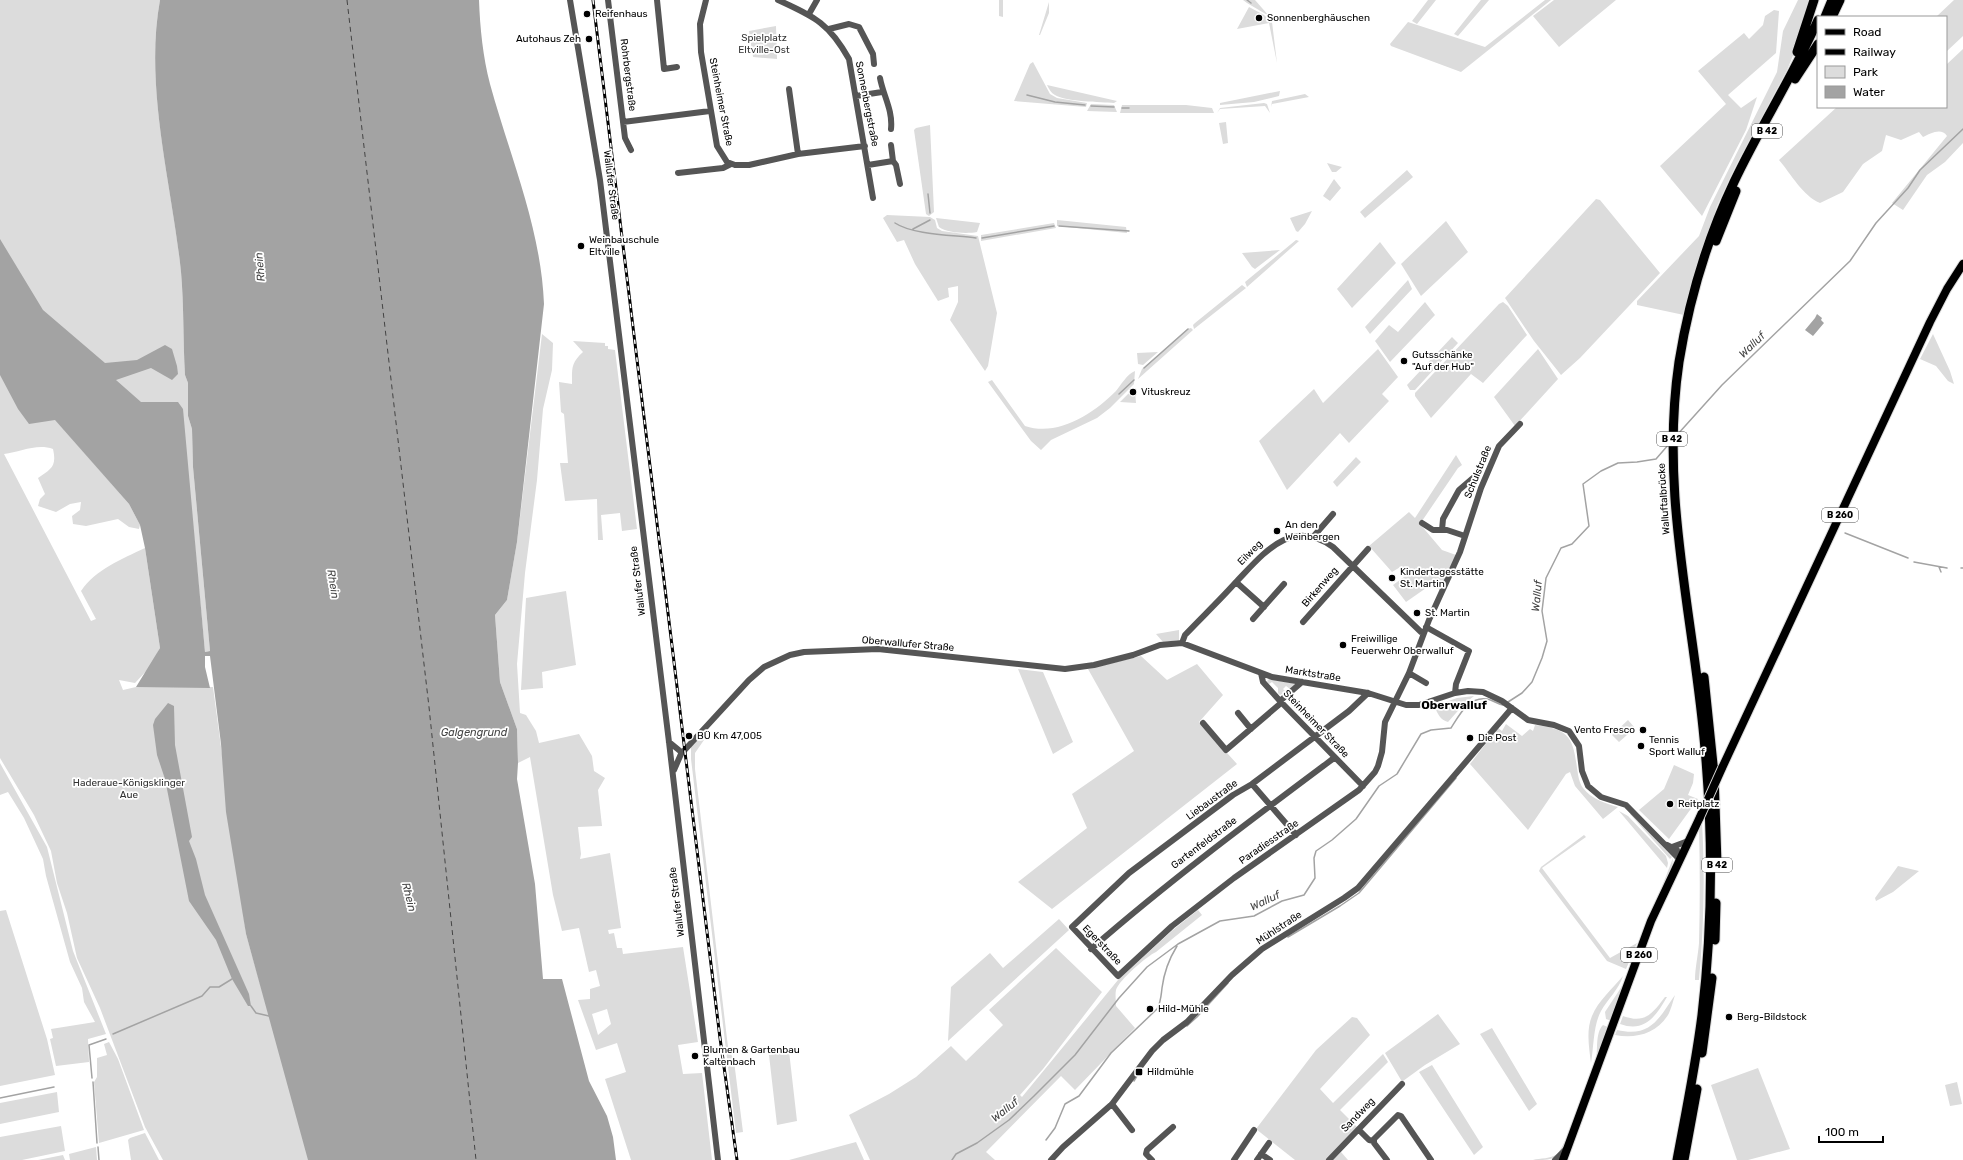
<svg xmlns="http://www.w3.org/2000/svg" width="1963" height="1160" font-family="Rubik,sans-serif">
	<style>
		.green { fill: #dcdcdc; fill-rule: evenodd }
		.water { fill: #a3a3a3 }
		.lines { fill: none; stroke-linecap: round; stroke-linejoin: round }
		.stream { stroke: #a3a3a3; stroke-width: 1.5 }
		.ferry { stroke: #444; stroke-width: 1; stroke-dasharray: 5 4; stroke-linecap: butt }
		.major-casing { stroke: #dbdbdb; stroke-width: 10 }
		.highway-casing { stroke: #dbdbdb; stroke-width: 11 }
		.minor { stroke: #555; stroke-width: 6 }
		.major { stroke: #000; stroke-width: 8 }
		.highway { stroke: #000; stroke-width: 9 }
		.rail-casing { stroke: #000; stroke-width: 3 }
		.rail { stroke: #fff; stroke-width: 1.5; stroke-dasharray: 4.5; stroke-linecap: butt }
		.major-bridge-casing { stroke: #dbdbdb; stroke-width: 10; stroke-linecap: butt }
		.major-bridge { stroke: #000; stroke-width: 8 }
		.poi-dot { fill: #000; stroke: #fff; stroke-width: 1.5 }
		.labels { text-anchor: middle; dominant-baseline: central; stroke-width: 3.5; stroke-linejoin: round; paint-order: stroke }
		.shield { fill: #fff; stroke: #4c4c4c; stroke-width: 1 }
		.shield-label { font-size: 9px; font-weight: bold; fill: #000 }
		.poi-label { font-size: 10px; fill: #000; stroke: #fff; text-anchor: start }
		.park-label { font-size: 10px; fill: #333; stroke: #fff }
		.street-label { font-size: 10px; fill: #000; stroke: #fff }
		.water-label { font-size: 11px; font-style: italic; fill: #444; stroke: #fff }
		.quarter-label { font-size: 12px; font-weight: bold; fill: #000; stroke: #fff }
	</style>
	<rect width="100%" height="100%" fill="#fff"/>
	<path class="green" d="M0,0H160C144,88 172,183 181,272C184,306 183,341 185,375L188,383V416L192,429L193,467L210,651L205,652L187,464L55,419L129,504L140,525L139,529L129,527L118,519L86,526L73,524L72,516L80,510L81,502L70,504L56,512L38,506L40,499L45,494L38,478C51,469 57,467 53,449C37,443 20,452 4,454L91,621L96,619L81,591C96,569 122,559 145,548L160,648L150,667L135,683L119,680L123,690L136,687H213L246,934L310,1160H163L145,1127L100,1008L77,958L67,913L57,883L51,851L34,815L0,758Z
		M999,0H1003V17L999,16Z
		M1243,0H1255L1269,16L1247,3Z
		M1428,0H1436L1417,24L1412,21Z
		M1481,0H1489L1458,36L1454,34Z
		M1545,0H1551L1461,72L1391,46L1390,44L1408,22L1485,47Z
		M1554,0H1616L1559,47L1533,16Z
		M1798,0H1811L1797,46L1787,70L1735,167L1717,206L1684,315L1637,305V301L1699,236L1710,207L1777,72L1783,31Z
		M1954,0H1963V36L1946,52V17H1936Z
		M1049,2V13L1040,35H1039Z
		M1249,7L1264,15L1272,22L1277,63L1269,23L1237,29Z
		M1774,10L1779,11L1776,53L1728,95L1741,108L1757,97L1746,130L1702,216L1660,166L1726,104L1698,71L1744,33L1749,39L1763,25L1765,16Z
		M776,26L777,59L753,57L749,31Z
		M1963,49V143L1945,162L1927,175L1903,210L1892,203L1947,136C1941,127 1930,134 1923,137L1919,132L1901,140L1886,135L1882,151L1863,164L1843,192L1820,203C1803,196 1791,174 1779,160L1837,107H1946V65Z
		M1033,62L1050,94L1057,98L1087,103L1086,107L1014,101L1030,64Z
		M1047,85L1117,101L1114,103C1101,102 1066,102 1055,95C1051,93 1049,89 1047,85Z
		M1280,91L1279,96L1254,102L1220,105V103Z
		M1305,94L1309,97L1272,104L1271,107L1272,101Z
		M1264,103L1267,104L1270,113L1265,106L1220,109L1217,113L1220,108Z
		M1091,104L1114,105L1117,112L1087,111Z
		M1122,105H1186L1212,108L1214,113H1120Z
		M1226,122L1228,143L1223,144L1219,123Z
		M930,125L934,212L929,216L926,214L914,130L916,128Z
		M1327,163L1342,167L1336,172H1332Z
		M1407,170L1413,177L1365,218L1360,212Z
		M1334,179L1341,188L1330,201L1323,196Z
		M1596,199L1600,200L1660,273L1580,358L1561,375L1534,341L1505,298Z
		M1312,211L1305,224L1298,232L1296,231L1290,218Z
		M887,215L930,217L935,220L937,228L942,231L978,236L997,313L988,366L985,371L950,320L958,302V286L948,288L949,297L938,301L915,264L904,240L897,242L883,218Z
		M936,218L980,223L977,232C967,234 947,233 939,227Z
		M1057,220L1126,227L1127,233L1057,226Z
		M1446,221L1468,252L1421,296L1401,264Z
		M1054,223L1056,228L981,241V235Z
		M1296,240L1299,241L1247,287L1245,282Z
		M1380,242L1396,263L1352,308L1337,289Z
		M1280,250L1255,269L1252,267L1242,253Z
		M1408,280L1412,289L1370,334L1365,327Z
		M1242,285L1246,288L1194,329L1193,325L1195,323Z
		M1425,302L1435,315L1390,362L1375,341L1389,325L1398,332Z
		M1503,302L1508,306L1527,335L1483,383L1471,374L1431,418L1415,396V393L1499,304Z
		M1191,328L1193,330L1138,379L1142,369L1187,329Z
		M542,334L553,343L552,370L543,409L537,480L525,573L517,664L520,713L526,715L536,731L539,743L579,734L592,756L594,771L605,778L598,790L602,826L578,827L581,854L580,859L610,853L621,928L608,930L609,934L614,933L617,948H622L623,954L683,947L698,1042L678,1045L683,1074L702,1073L712,1160H631L605,1079L626,1072L617,1043L596,1050L578,1000L590,999V989L600,986L596,970L589,972L579,928L562,931L553,895L530,757L518,763L517,729L500,682L495,615L507,600L517,542ZM607,1009L611,1024L598,1035L592,1014Z
		M1933,334L1950,371L1954,384L1948,381L1936,366L1920,359Z
		M1452,337L1458,343L1415,390H1410L1407,385Z
		M573,341L605,343V346H608V349L615,350L637,529L622,531L620,513L601,515L603,540H598L597,499L565,501L560,463H568L564,414L561,412L559,382L572,384C572,368 571,363 583,352Z
		M1378,349L1398,377L1382,394L1389,401L1349,443L1340,433L1287,490L1259,441L1314,389L1323,403Z
		M1538,349L1558,379L1515,426L1494,397Z
		M1158,352L1143,365L1138,364L1137,353Z
		M1135,371L1134,384L1110,408L1097,418L1051,440L1041,450L1031,441L988,382L992,380L1025,426C1058,437 1093,414 1116,391C1121,385 1127,374 1135,371Z
		M1132,390L1135,391L1136,403L1120,402Z
		M1456,455L1462,465L1458,468L1420,524L1442,550L1456,555L1441,590L1429,586L1406,602L1393,585L1408,574L1402,566L1392,572L1369,546L1409,512L1415,518Z
		M1356,457L1361,462L1337,487L1333,482Z
		M566,591L576,665L542,672L543,688L521,690L526,598Z
		M1179,630V640L1163,642L1156,634Z
		M1141,656L1167,680L1197,664L1223,695L1199,722L1237,764L1052,909L1018,882L1087,828L1072,794L1134,751L1088,669Z
		M1018,669L1043,672L1073,742L1053,754Z
		M1269,679L1296,684L1290,689L1286,686L1283,689L1286,692L1280,695L1278,693V688L1272,682L1269,684L1267,681Z
		M1474,696L1464,704L1448,722C1440,720 1438,714 1434,706L1457,698Z
		M1628,720L1635,728L1619,742L1612,735Z
		M1506,724L1522,736L1530,729L1533,731L1535,725C1568,729 1573,736 1577,768C1578,774 1579,783 1583,788C1591,799 1607,804 1618,807L1603,819L1575,786L1570,772L1566,774L1528,830L1470,764L1498,728L1502,731Z
		M698,739L704,740L695,753V769L728,1047L734,1061L743,1132L736,1133L691,759V747Z
		M0,763L47,847L73,951L106,1034L88,1039L89,1062L56,1066L50,1039L53,1038L51,1029L95,1022L84,1002L82,988L70,962L46,876L43,859L24,818L8,792L0,795Z
		M1674,765L1694,774L1693,783L1688,795L1698,799L1669,839L1639,810L1664,789Z
		M1619,811L1628,816L1666,856L1668,863L1667,868Z
		M1631,813L1672,857L1670,859L1630,814Z
		M1702,822C1705,875 1704,927 1699,980H1695C1695,968 1698,956 1699,943C1700,905 1700,867 1699,829Z
		M1584,835L1586,837L1542,868L1610,958L1637,943L1626,969L1607,961L1539,871L1541,867Z
		M1673,858L1672,867L1612,1021L1606,1019L1605,1012L1626,980Z
		M1898,866L1919,871L1893,892L1876,901L1875,898Z
		M6,910L47,1039L55,1075L0,1086V911Z
		M1198,910L1202,915L1156,952C1147,956 1119,980 1116,990C1115,995 1116,1001 1116,1006L1135,1028L1075,1090L1061,1076L986,1152L995,1160H870L849,1115L889,1094L916,1077L951,1046L966,1061L1003,1025L989,1010L1056,948L1102,992L1043,1069L1020,1095L1022,1097L1118,980L1174,929Z
		M1059,919L1069,930L948,1041L951,987L990,953L1003,968Z
		M1623,976C1619,989 1608,999 1601,1011C1593,1026 1594,1046 1591,1063C1589,1048 1586,1030 1592,1016C1598,1001 1613,988 1623,976Z
		M1675,995C1673,1001 1671,1010 1668,1015C1656,1034 1635,1039 1615,1035L1617,1030C1651,1038 1659,1018 1675,995Z
		M1665,997H1667C1656,1016 1645,1033 1620,1024L1623,1016C1645,1024 1652,1014 1665,997Z
		M1438,1014L1460,1044L1425,1065L1403,1081L1401,1080L1385,1053Z
		M1352,1017L1357,1018L1370,1035L1320,1089L1333,1103L1383,1054L1388,1062L1340,1110L1358,1128L1327,1160H1295L1256,1129L1316,1050Z
		M1603,1025L1610,1028L1567,1142C1557,1160 1553,1160 1533,1160C1540,1158 1551,1159 1557,1154C1567,1145 1593,1075 1596,1061C1598,1050 1595,1033 1603,1025Z
		M1492,1028L1537,1104L1529,1111L1480,1034Z
		M109,1042L118,1059L144,1130L99,1143L94,1082L97,1077V1058L107,1055L104,1044Z
		M789,1051L797,1121L777,1125L769,1055Z
		M1432,1065L1483,1147L1474,1155L1419,1072Z
		M1758,1068L1790,1149L1748,1160H1737L1711,1085Z
		M1957,1082L1962,1104L1950,1106L1945,1085Z
		M57,1092L59,1112L0,1124V1103Z
		M61,1126L65,1151L22,1160H0V1137Z
		M145,1133L158,1158L159,1160H131L128,1140L130,1138Z
		M856,1142L864,1160H789Z
		M96,1147L97,1160H70L69,1154Z
		M1341,1152L1348,1160H1333Z
		M63,1155L65,1160H38Z"/>
	<path class="water" d="M160,0H479C480,28 483,57 490,84C510,157 541,228 544,304L517,542L507,600L495,615L500,682L517,729L518,763L517,779L535,884L543,979H562L589,1081L607,1116L613,1137L616,1160H308L246,934L226,812L221,744L210,656H205V667L210,688L136,687L160,648L145,548L140,525L129,504L55,420L29,424L18,409L0,375V239L43,310L105,363L137,360L165,345L172,349L177,366L178,374L172,380L151,368L116,380L141,402H178L183,409L205,652L210,651L193,467L192,429L188,416V383L185,375C183,341 184,306 181,272C172,184 144,88 160,0Z
		M1817,314L1822,318L1821,320L1824,323L1813,336L1805,330L1815,318Z
		M168,703L174,706L175,745L192,837L189,841L196,859L205,895L249,994L251,1006H248L232,979L216,940L189,901L165,779L157,755L153,725L155,719Z"/>
	<g class="lines">
		<path class="stream" d="M1247,0L1251,3
			M1027,95L1055,102L1085,105
			M1091,106L1114,107
			M1122,108H1129
			M928,194L930,213
			M895,223C913,235 954,235 976,238
			M1059,226L1129,231
			M913,229L930,220
			M982,238L1054,226
			M1144,368L1188,329
			M1119,394L1134,380
			M1677,435L1722,385L1850,261L1876,223L1908,188L1920,170L1963,129
			M1845,533L1908,558
			M1914,562L1947,568
			M1939,567L1941,572
			M1961,568H1963
			M1508,702L1522,693L1532,682L1542,658L1547,641L1542,611L1546,578L1561,548L1572,544L1589,526L1583,484L1601,471L1618,463L1637,462L1656,459L1669,444
			M1288,937L1340,906L1359,893L1456,778
			M251,1006L256,1013L269,1016
			M1187,1026L1197,1017L1228,983
			M113,1034L202,996L210,987H219L232,979
			M92,1078L89,1045L106,1039
			M1134,1081L1143,1066
			M93,1082L97,1143
			M0,1098L54,1087
			M1046,1140L1055,1128L1065,1104L1079,1096L1111,1053L1157,1009C1161,1002 1161,996 1162,988C1164,972 1169,959 1177,946
			M98,1147L99,1160
			M952,1160L956,1154L977,1143L1009,1120L1034,1096L1075,1055L1119,998L1147,967L1178,944L1220,921L1254,916L1282,901L1304,895L1315,878L1314,858L1316,851L1332,840L1356,819L1379,786L1397,774L1421,734L1431,730L1451,728C1460,714 1469,696 1487,699C1493,700 1497,704 1503,705"/>
		<path class="ferry" d="M347,0L429,707L476,1160"/>
		<defs>
			<path id="major" d="M1722,768L1930,322L1947,289L1963,264
				M1563,1160L1651,921L1700,817"/>
			<path id="highway" d="M1825,17L1832,0
				M1832,17L1840,0
				M1797,52L1814,0
				M1795,79L1818,44
				M1716,241L1736,191
				M1704,677L1714,774L1717,864
				M1715,940L1716,903
				M1702,1053L1712,978
				M1677,1160C1686,1112 1696,1063 1702,1015C1713,923 1713,830 1704,738C1692,610 1660,491 1679,362C1689,300 1707,239 1734,182C1760,127 1793,76 1818,20
				M1684,1160L1697,1089"/>
		</defs>
		<use href="#major" class="major-casing"/>
		<use href="#highway" class="highway-casing"/>
		<path class="minor" d="M570,0L600,180L669,742L718,1160
			M608,0L625,138L631,150
			M657,0L664,69L677,67
			M706,0L700,24L701,52L717,146L727,162L735,165H749L798,154L865,146
			M778,0C815,17 829,23 849,59L873,198
			M809,14L817,0
			M829,29L849,24L859,27L873,54L874,64
			M880,78C883,95 893,110 891,129
			M789,89L798,154
			M856,96L882,92
			M623,122L710,111
			M891,145L893,161
			M868,165L893,161L896,165L900,184
			M678,173L723,168L731,164
			M1422,523L1433,530H1447L1465,536
			M1442,530L1443,519L1459,490L1473,478
			M1313,537L1333,514
			M1236,582L1264,607
			M1253,619L1284,584
			M1303,622L1368,549
			M1426,627L1469,651L1456,684L1455,693
			M1182,643L1185,635C1202,617 1220,600 1236,582C1264,553 1291,517 1333,547L1421,632L1424,633
			M1261,673L1263,682L1280,701L1363,786
			M1409,673L1426,683
			M1368,693L1349,711L1252,784L1233,795L1129,873L1072,927L1118,976L1172,926L1234,878L1359,790L1375,772L1378,766L1382,752L1385,722L1409,673L1429,620L1460,552L1481,488L1499,446L1520,424
			M1280,701L1302,682
			M1238,713L1251,729
			M1203,723L1226,750L1281,703
			M669,742L680,751
			M674,770L681,754L749,680L764,667L790,655L804,652L878,649L1065,669L1094,665L1133,655L1160,645L1182,643L1272,677L1368,693L1406,705H1419L1455,693L1468,691L1483,692L1502,701L1528,720L1554,725L1569,731L1579,746L1582,771L1588,786L1601,797L1626,805L1679,859
			M1252,784L1296,835
			M1667,845L1677,850L1679,859
			M1672,847L1688,841
			M1091,949C1169,881 1251,820 1334,758
			M1112,1104L1132,1130
			M1360,1131L1369,1140L1374,1141
			M1261,1154L1270,1160
			M1051,1160L1063,1147L1112,1104L1152,1051L1163,1040L1187,1022L1232,975L1262,949L1344,898L1358,888L1512,708
			M1152,1160L1146,1154L1147,1150L1173,1127
			M1234,1160L1254,1130
			M1257,1160L1269,1143
			M1329,1160L1402,1084
			M1387,1160L1374,1143V1139L1398,1115L1401,1116L1431,1160
			M1555,1160L1565,1150"/>
		<use href="#major" class="major"/>
		<use href="#highway" class="highway"/>
		<defs>
			<path id="rail" d="M593,0L720,1038L737,1160"/>
		</defs>
		<use href="#rail" class="rail-casing"/>
		<use href="#rail" class="rail"/>
		<defs>
			<path id="major-bridge" d="M1700,817L1722,768"/>
		</defs>
		<use href="#major-bridge" class="major-bridge-casing"/>
		<use href="#major-bridge" class="major-bridge"/>
	</g>
	<g class="poi-dot">
		<circle cx="587" cy="14" r="4"/>
		<circle cx="1259" cy="18" r="4"/>
		<circle cx="589" cy="39" r="4"/>
		<circle cx="581" cy="246" r="4"/>
		<circle cx="1404" cy="361" r="4"/>
		<circle cx="1133" cy="392" r="4"/>
		<circle cx="1277" cy="531" r="4"/>
		<circle cx="1392" cy="578" r="4"/>
		<circle cx="1417" cy="613" r="4"/>
		<circle cx="1343" cy="645" r="4"/>
		<circle cx="1643" cy="730" r="4"/>
		<circle cx="689" cy="736" r="4"/>
		<circle cx="1470" cy="738" r="4"/>
		<circle cx="1641" cy="746" r="4"/>
		<circle cx="1670" cy="804" r="4"/>
		<circle cx="1150" cy="1009" r="4"/>
		<circle cx="1729" cy="1017" r="4"/>
		<circle cx="695" cy="1056" r="4"/>
		<rect x="1135" y="1068" width="8" height="8" rx="2"/>
	</g>
	<g class="labels">
		<g class="shield">
			<rect x="1752" y="124" width="30" height="14" rx="3"/>
			<rect x="1657" y="432" width="30" height="14" rx="3"/>
			<rect x="1822" y="508" width="36" height="14" rx="3"/>
			<rect x="1702" y="858" width="30" height="14" rx="3"/>
			<rect x="1621" y="948" width="36" height="14" rx="3"/>
		</g>
		<g class="shield-label">
			<text x="1767" y="131">B 42</text>
			<text x="1672" y="439">B 42</text>
			<text x="1840" y="515">B 260</text>
			<text x="1717" y="865">B 42</text>
			<text x="1639" y="955">B 260</text>
		</g>
		<g class="poi-label">
			<text x="595" y="14">Reifenhaus</text>
			<text x="1267" y="18">Sonnenberghäuschen</text>
			<text x="581" y="39" text-anchor="end">Autohaus Zeh</text>
			<text x="589" y="240">Weinbauschule<tspan x="589" dy="12">Eltville</tspan></text>
			<text x="1412" y="355">Gutsschänke<tspan x="1412" dy="12">"Auf der Hub"</tspan></text>
			<text x="1141" y="392">Vituskreuz</text>
			<text x="1285" y="525">An den<tspan x="1285" dy="12">Weinbergen</tspan></text>
			<text x="1400" y="572">Kindertagesstätte<tspan x="1400" dy="12">St. Martin</tspan></text>
			<text x="1425" y="613">St. Martin</text>
			<text x="1351" y="639">Freiwillige<tspan x="1351" dy="12">Feuerwehr Oberwalluf</tspan></text>
			<text x="1635" y="730" text-anchor="end">Vento Fresco</text>
			<text x="697" y="736">BÜ Km 47,005</text>
			<text x="1478" y="738">Die Post</text>
			<text x="1649" y="740">Tennis<tspan x="1649" dy="12">Sport Walluf</tspan></text>
			<text x="1678" y="804">Reitplatz</text>
			<text x="1158" y="1009">Hild-Mühle</text>
			<text x="1737" y="1017">Berg-Bildstock</text>
			<text x="703" y="1050">Blumen &amp; Gartenbau<tspan x="703" dy="12">Kaltenbach</tspan></text>
			<text x="1147" y="1072">Hildmühle</text>
		</g>
		<g class="park-label">
			<text x="764" y="38">Spielplatz<tspan x="764" dy="12">Eltville-Ost</tspan></text>
			<text x="129" y="783">Haderaue-Königsklinger<tspan x="129" dy="12">Aue</tspan></text>
		</g>
		<g class="street-label">
			<text transform="translate(628 75) rotate(83)">Rohrbergstraße</text>
			<text transform="translate(721 102) rotate(79)">Steinheimer Straße</text>
			<text transform="translate(867 104) rotate(79)">Sonnenbergstraße</text>
			<text transform="translate(611 185) rotate(83)">Wallufer Straße</text>
			<text transform="translate(1478 472) rotate(-68)">Schulstraße</text>
			<text transform="translate(1664 499) rotate(-94)">Walluftalbrücke</text>
			<text transform="translate(1250 553) rotate(-45)">Eilweg</text>
			<text transform="translate(638 581) rotate(-97)">Wallufer Straße</text>
			<text transform="translate(1320 587) rotate(-49)">Birkenweg</text>
			<text transform="translate(908 644) rotate(5)">Oberwallufer Straße</text>
			<text transform="translate(1313 674) rotate(9)">Marktstraße</text>
			<text transform="translate(1316 724) rotate(46)">Steinheimer Straße</text>
			<text transform="translate(1212 800) rotate(-36)">Liebaustraße</text>
			<text transform="translate(1269 842) rotate(-35)">Paradiesstraße</text>
			<text transform="translate(1204 843) rotate(-37)">Gartenfeldstraße</text>
			<text transform="translate(677 902) rotate(-97)">Wallufer Straße</text>
			<text transform="translate(1279 928) rotate(-33)">Mühlstraße</text>
			<text transform="translate(1102 945) rotate(46)">Egerstraße</text>
			<text transform="translate(1358 1115) rotate(-46)">Sandweg</text>
		</g>
		<g class="water-label">
			<text transform="translate(260 267) rotate(-95)">Rhein</text>
			<text transform="translate(1752 345) rotate(-44)">Walluf</text>
			<text transform="translate(333 584) rotate(81)">Rhein</text>
			<text transform="translate(1537 596) rotate(-85)">Walluf</text>
			<text x="474" y="732">Galgengrund</text>
			<text transform="translate(409 897) rotate(76)">Rhein</text>
			<text transform="translate(1265 901) rotate(-25)">Walluf</text>
			<text transform="translate(1005 1110) rotate(-39)">Walluf</text>
		</g>
		<g class="quarter-label">
			<text x="1454" y="705">Oberwalluf</text>
		</g>
	</g>
	<rect x="1817" y="16" width="130" height="92" fill="#ffffff" stroke="#999999"/>
	<rect x="1825" y="29" width="20" height="6" fill="#000000" stroke="#999999"/>
	<text x="1853" y="36" font-size="12" fill="#000000">Road</text>
	<rect x="1825" y="49" width="20" height="6" fill="#000000" stroke="#999999"/>
	<text x="1853" y="56" font-size="12" fill="#000000">Railway</text>
	<rect x="1825" y="66" width="20" height="12" fill="#dcdcdc" stroke="#999999"/>
	<text x="1853" y="76" font-size="12" fill="#000000">Park</text>
	<rect x="1825" y="86" width="20" height="12" fill="#a3a3a3" stroke="#999999"/>
	<text x="1853" y="96" font-size="12" fill="#000000">Water</text>
	<path d="M1819 1136v6h64v-6" fill="none" stroke="#000000" stroke-width="2"/>
	<text x="1825" y="1136" font-size="12" fill="#000000" stroke="#ffffff" stroke-width="3" paint-order="stroke">100 m</text>
</svg>
